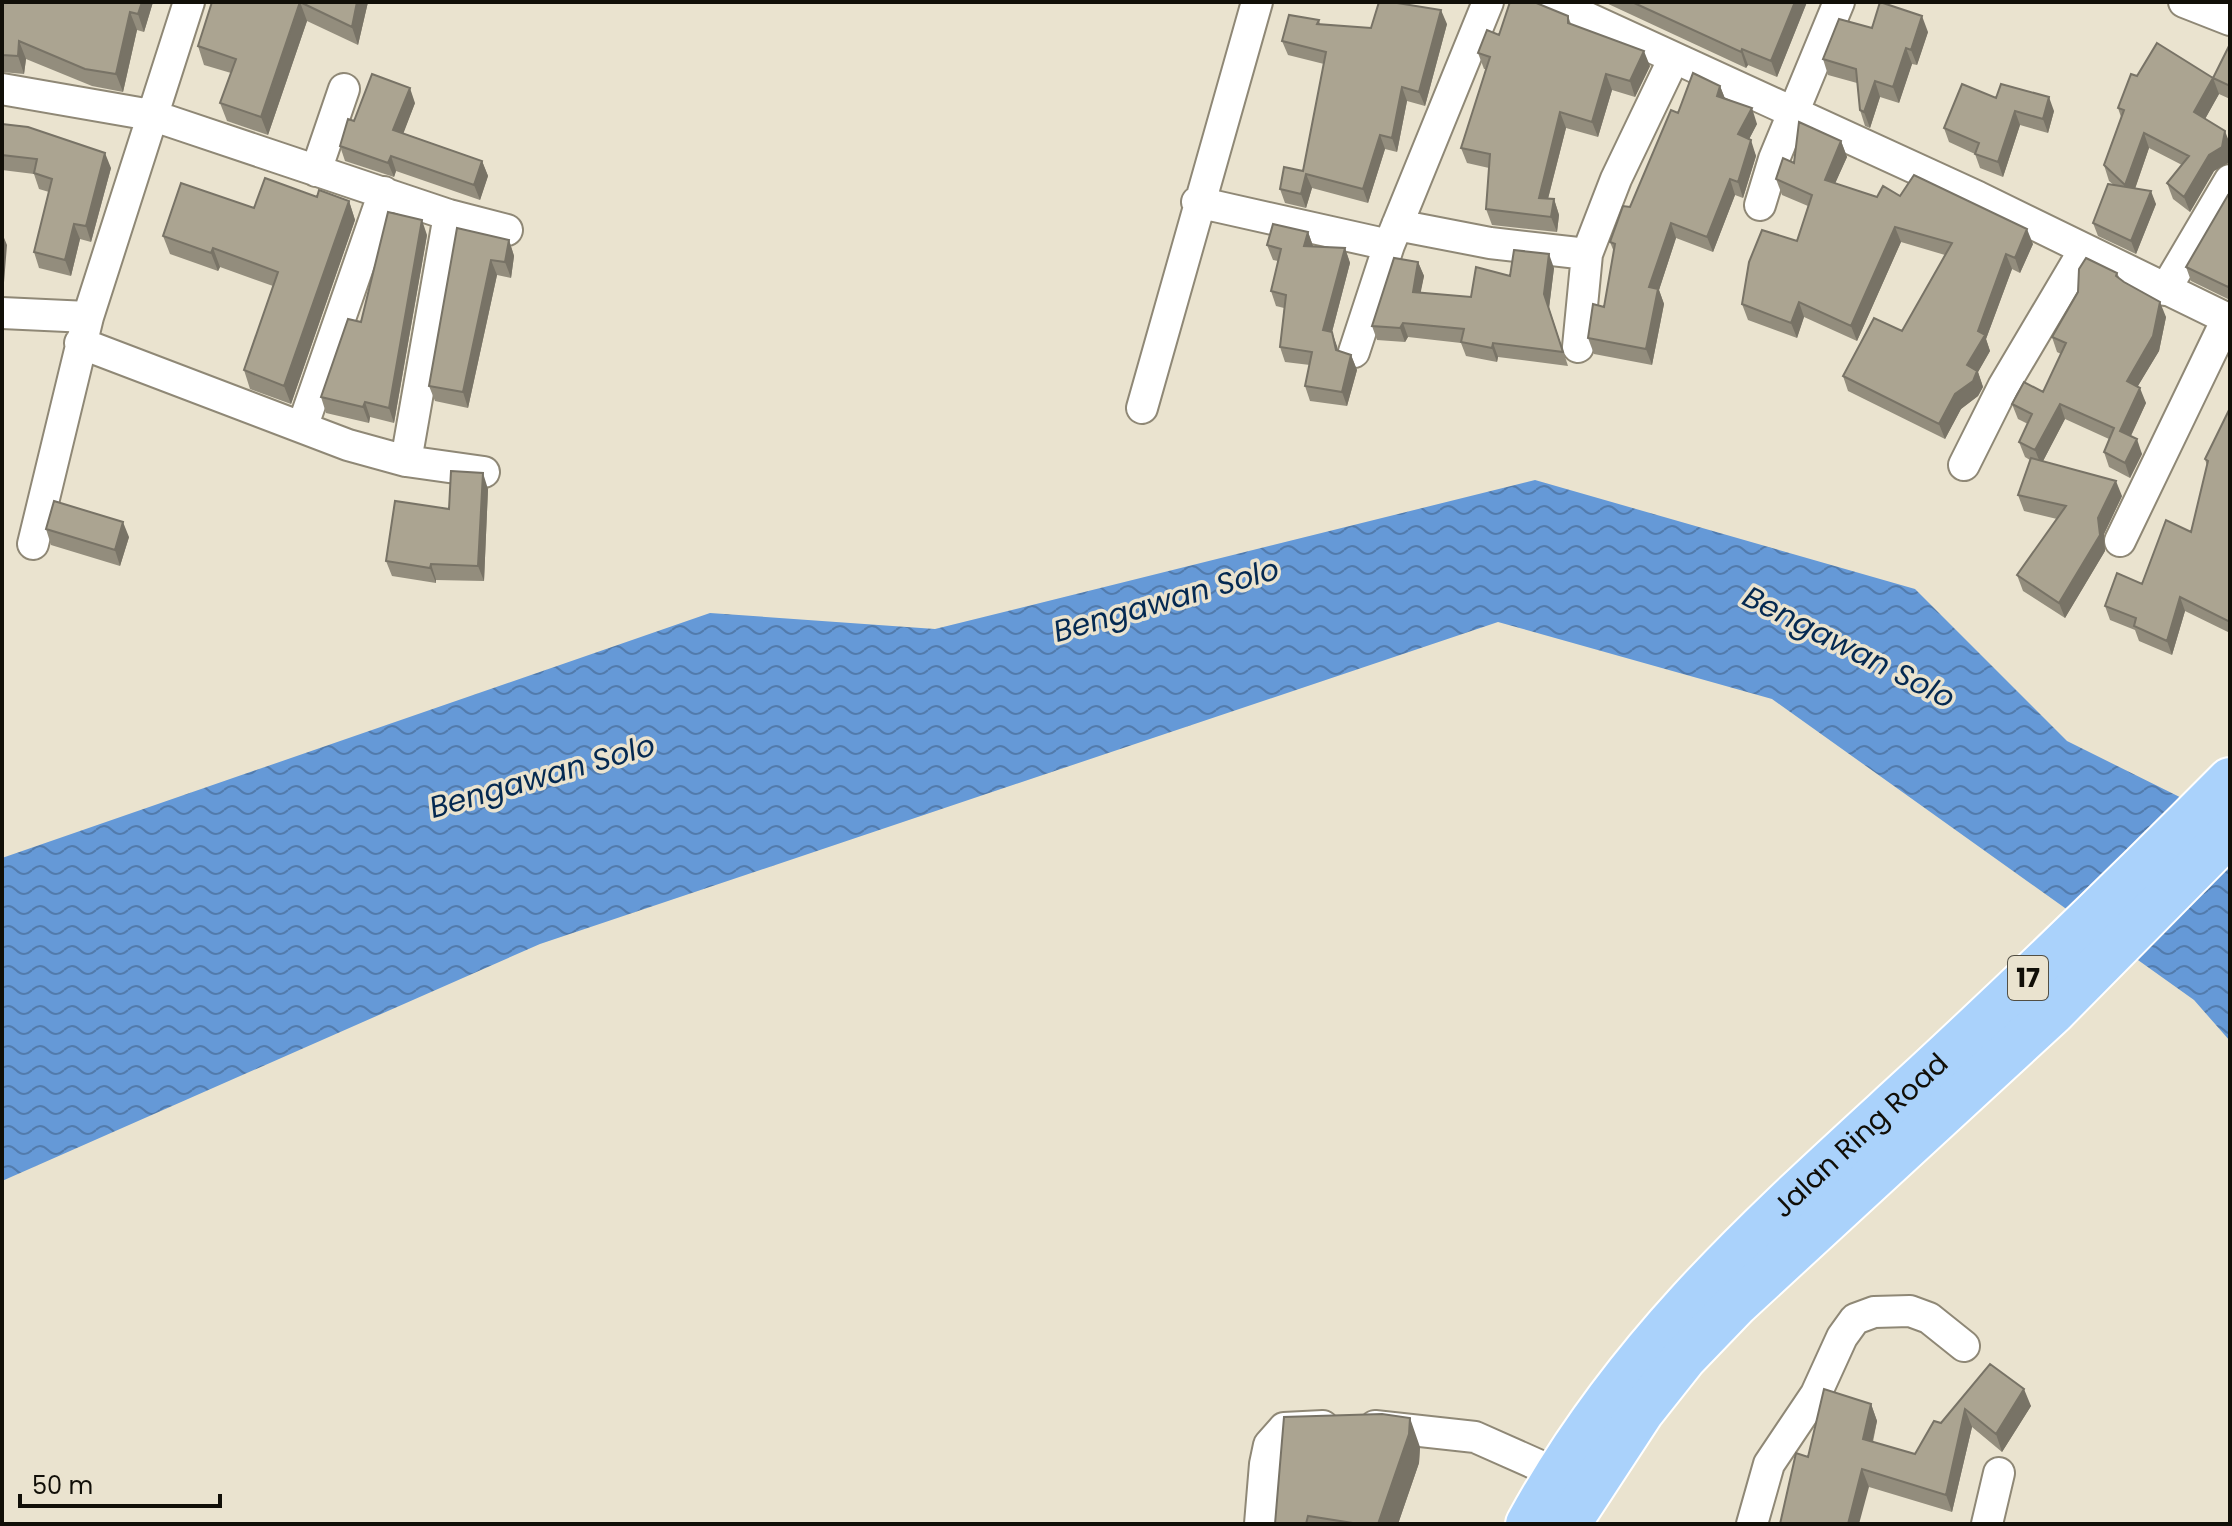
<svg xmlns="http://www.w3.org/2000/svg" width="2232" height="1526" font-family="Poppins,sans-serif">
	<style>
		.water { fill: url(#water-waves) }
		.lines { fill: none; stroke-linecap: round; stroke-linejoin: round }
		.street-casing { stroke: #8f8876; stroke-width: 34 }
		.highway-casing { stroke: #fff; stroke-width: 48 }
		.street { stroke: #fff; stroke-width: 30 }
		.highway { stroke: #aad2fb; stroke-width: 44 }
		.wall { fill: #938d7d }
		.shaded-wall { fill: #787366 }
		.building { fill: #aba491; stroke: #787366; stroke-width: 2 }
		.labels { text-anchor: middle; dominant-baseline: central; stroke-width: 7; stroke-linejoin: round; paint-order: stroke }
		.shield { fill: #eae3cf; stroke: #524f44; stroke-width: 2 }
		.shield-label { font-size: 26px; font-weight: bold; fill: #110f08 }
		.street-label { font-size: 28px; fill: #110f08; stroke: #eae3cf }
		.water-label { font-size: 30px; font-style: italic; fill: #042951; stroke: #eae3cf }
	</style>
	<defs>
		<pattern id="water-waves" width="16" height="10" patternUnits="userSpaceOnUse" patternTransform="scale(2)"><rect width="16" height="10" fill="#6599d7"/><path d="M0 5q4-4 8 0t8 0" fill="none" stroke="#527bac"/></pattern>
	</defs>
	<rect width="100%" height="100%" fill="#eae3cf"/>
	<path class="water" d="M1535,480L1915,589L2067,741L2230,822V1041L2194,1000L1772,699L1498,622L540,944L2,1181V858L710,613L935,629Z"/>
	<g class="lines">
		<defs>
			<path id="street" d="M1553,2L1978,197L2230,320
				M2184,2L2230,20
				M2,89L151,115L449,215L507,230
				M316,171L344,89
				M1197,202L1389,245
				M1760,205L1774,159L1839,2
				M1397,225L1490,243L1587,254
				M2165,290L2230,180
				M2,313L88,317
				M80,343L348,445L406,461L484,472
				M1578,347L1587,254L1616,179L1673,60
				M1354,352L1389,245L1488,2
				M1142,408L1257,2
				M303,425L384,192
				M406,461L449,215
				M1964,465L2003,387L2083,252
				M2120,541L2227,319
				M33,544L88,317L189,2
				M1375,1426L1475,1437L1556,1473
				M1260,1524L1265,1464L1269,1445L1284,1428L1323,1426
				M1752,1524L1769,1464L1816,1394L1842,1337L1855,1319L1874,1312L1910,1311L1929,1318L1964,1346
				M1987,1524L1999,1473"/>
			<g id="highway">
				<path id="s1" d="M1528,1524C1630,1337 1772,1216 1926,1074C2029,978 2131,880 2230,780"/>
				<path d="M1568,1524L1642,1411L1684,1358L1736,1304L2053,1012L2230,833"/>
			</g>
		</defs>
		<use href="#street" class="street-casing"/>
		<use href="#highway" class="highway-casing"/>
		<use href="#street" class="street"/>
		<use href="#highway" class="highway"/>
	</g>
	<path class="wall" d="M2,2H153L144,32L137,30L123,92L92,86L26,59L24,74L2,72Z
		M212,2H368L358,45L307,21L268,135L227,121L220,103L231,73L204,65L198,46Z
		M1604,2H1807L1777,77L1748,65L1746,68Z
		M1568,16L1571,24L1650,66L1635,97L1612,90L1598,137L1566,128L1548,199H1554L1559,215L1557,232L1492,225L1486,209L1489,168L1467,163L1461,148L1486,69H1484L1478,53L1499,35Z
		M1319,20L1320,24L1371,28L1447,24L1425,106L1407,101L1397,152L1385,149L1368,203L1312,188L1306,208L1285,203L1280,189L1303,171L1324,64L1288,55L1282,41Z
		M1872,28L1928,32L1917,65L1912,64L1899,103L1880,97L1870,128L1865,126L1860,110L1857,83L1828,75L1823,59Z
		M2230,44V99L2219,94L2205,119L2230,144L2228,163L2214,171L2190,212L2173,199L2167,183L2182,165L2149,148L2135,189L2156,204L2136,254L2098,236L2093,223L2115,186L2109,181L2104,165L2121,117L2118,108L2137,76L2213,78Z
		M1720,86L1725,99L1757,124L1749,139L1756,156L1743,198L1735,195L1713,252L1676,238L1659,290L1664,304L1652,365L1594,354L1588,338L1604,307L1614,252L1610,242L1630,207L1678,113Z
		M1996,98L2054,111L2048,133L2020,125L2003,177L1980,168L1975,154L1949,142L1944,128Z
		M415,103L403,133L482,161L488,176L480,200L396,171L394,177L345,161L340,146L354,121Z
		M2,124L111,168L91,242L80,239L71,276L39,268L34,252L49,192L39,189L34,174L2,170Z
		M1841,141L1847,157L1835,183L1877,197L1900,196L2033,244L2020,273L2012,269L1986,339L1990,351L1978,372L1983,387L1978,396L1961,409L1945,439L1848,391L1843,376L1902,331L1945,255L1901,242L1857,341L1804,317L1797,338L1748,320L1742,304L1797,241L1808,206L1782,195L1776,179L1794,163Z
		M2230,196V300L2191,281L2186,267Z
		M317,197L349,201L355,220L291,404L250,389L244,370L273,286L220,267L218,271L170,254L163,236L254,208Z
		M457,228L509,240L514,256L511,278L497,275L468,408L435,401L429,386Z
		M1308,232L1313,246L1345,248L1350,263L1332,332L1338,351L1351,355L1357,370L1347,406L1310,401L1305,386L1310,365L1285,362L1280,347L1284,308L1276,306L1271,291L1278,261L1273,260L1267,245Z
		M427,235L394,423L370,417L369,423L326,413L321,397L361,322Z
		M1418,262L1424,276L1420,293L1471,297L1510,276L1554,268L1549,308L1568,366L1498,357L1497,362L1466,356L1461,343L1408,337L1405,342L1377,340L1372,326Z
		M2117,273L2120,279L2166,317L2159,351L2137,387L2146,403L2131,436L2142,454L2130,478L2109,467L2104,452L2109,439L2065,419L2043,461L2122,496L2104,534L2105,551L2065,618L2023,591L2017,575L2057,519L2024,511L2018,495L2030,460L2025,457L2019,442L2028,424L2018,419L2012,404L2043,392L2061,354L2057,352L2052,337L2078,292Z
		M2230,408V633L2185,611L2172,655L2139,641L2135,630L2110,620L2105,606L2142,584L2191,532L2207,466L2205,459Z
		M488,489L484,581L436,580V583L392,576L386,561L449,509Z
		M46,529L129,537L120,566L51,545Z
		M1990,1364L2031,1406L2002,1452L1972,1427L1952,1512L1869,1487L1808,1457L1871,1404L1877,1421L1873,1442L1915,1454Z
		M1420,1447L1419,1463L1398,1524H1275Z"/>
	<path class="shaded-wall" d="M142,2H153L144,32L138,14Z
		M300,2L307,21L268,135L261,117Z
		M357,2H368L358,45L352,27Z
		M1795,2H1807L1777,77L1771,61Z
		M1441,10L1447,24L1425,106L1419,92Z
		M130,12L137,30L123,92L116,74Z
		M1922,16L1928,32L1917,65L1911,50Z
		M19,41L26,59L24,74L18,56Z
		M1906,48L1912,64L1899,103L1893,87Z
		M1742,49L1748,65L1746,68L1741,52Z
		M1644,51L1650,66L1635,97L1630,81Z
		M1606,74L1612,90L1598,137L1592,122Z
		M2213,78L2219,94L2200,128L2194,112Z
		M1875,81L1880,97L1870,128L1864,112Z
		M1720,86L1726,101L1717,96Z
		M1402,87L1407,101L1397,152L1392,138Z
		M410,88L415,103L399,145L393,130Z
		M2049,97L2054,111L2048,133L2043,119Z
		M1752,108L1757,124L1744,149L1738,134Z
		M2015,111L2020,125L2003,177L1998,162Z
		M1560,112L1566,128L1544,214L1539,198Z
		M2225,131L2230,144L2228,163L2214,171L2190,212L2184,197L2209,155Z
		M2144,133L2149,148L2131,200L2125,185Z
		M1380,135L1385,149L1368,203L1363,189Z
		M1751,140L1756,156L1743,198L1738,182Z
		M1841,141L1847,157L1830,195L1825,180Z
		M105,153L111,168L91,242L86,226Z
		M391,156L396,171L394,177L388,163Z
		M482,161L488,176L480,200L474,185Z
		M1306,174L1312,188L1306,208L1301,194Z
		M1730,179L1735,195L1713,252L1707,237Z
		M2151,191L2156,204L2136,254L2131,241Z
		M1554,199L1559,215L1557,232L1551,217Z
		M349,201L355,220L291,404L284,386Z
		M422,220L427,235L394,423L389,408Z
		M1671,223L1676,238L1659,290L1664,304L1652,365L1646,349L1649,287Z
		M74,224L80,239L71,276L65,260Z
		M1895,227L1901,242L1857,341L1851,326Z
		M2027,229L2033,244L2020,273L2015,258Z
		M1308,232L1313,246H1304Z
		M2,233L7,245L3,295L2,294Z
		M509,240L514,256L511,278L505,262Z
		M213,248L220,267L218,271L211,253Z
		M1345,248L1350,263L1332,332L1337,346L1341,365L1323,330Z
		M1549,254L1554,268L1549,308L1568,366L1544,294Z
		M2006,254L2012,269L1986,339L1990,351L1978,372L1983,387L1978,396L1961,409L1945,439L1939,424L1978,331Z
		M491,260L497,275L468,408L463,392Z
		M1418,262L1424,276L1418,306L1413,292Z
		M1799,302L1804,317L1797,338L1791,323Z
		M2160,302L2166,317L2159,351L2132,396L2127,381Z
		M1403,323L1408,337L1405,342L1400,328Z
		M1493,343L1498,357L1497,362L1492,348Z
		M1351,355L1357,370L1347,406L1342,392Z
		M2140,388L2146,403L2126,446L2120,431Z
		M365,402L370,417L369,423L363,407Z
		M2060,404L2065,419L2041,465L2035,450Z
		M2137,439L2142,454L2130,478L2125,463Z
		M483,473L488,489L484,581L478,566Z
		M2116,481L2122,496L2104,534L2105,551L2065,618L2059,603Z
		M123,522L129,537L120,566L115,550Z
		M431,564L436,580V583L430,568Z
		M2180,597L2185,611L2172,655L2167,641Z
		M2024,1389L2031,1406L2002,1452L1996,1434Z
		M1871,1404L1877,1421L1869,1456L1863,1439Z
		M1965,1409L1972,1427L1952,1512L1946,1495Z
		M1410,1418L1420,1447L1419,1463L1398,1524H1378Z
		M1862,1469L1869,1487L1859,1524H1848Z"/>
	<path class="building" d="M2,2H142L138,14L130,12L116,74L85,69L19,41L18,56L2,55Z
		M212,2H357L352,27L300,2L261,117L220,103L236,59L198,46Z
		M1379,2H1391L1441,10L1419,92L1402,87L1392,138L1380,135L1363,189L1306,174L1301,194L1280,189L1284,167L1303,171L1326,52L1282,41L1289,15L1319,20L1317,24L1371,28Z
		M1510,2H1534L1568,16V23L1644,51L1630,81L1606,74L1592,122L1560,112L1539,198L1554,199L1551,217L1486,209L1490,154L1461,148L1490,57L1478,53L1487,30L1499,35Z
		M1632,2H1795L1771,61L1742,49L1741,52Z
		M1880,2L1922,16L1911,50L1906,48L1893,87L1875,81L1864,112L1860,110L1856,69L1823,59L1839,19L1872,28Z
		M2157,43L2213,78L2194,112L2225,131L2222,147L2209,155L2184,197L2167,183L2189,156L2144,133L2125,185L2104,165L2124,110L2118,108L2131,74L2137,76Z
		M2230,44V86L2213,78Z
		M1693,73L1720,86L1717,96L1752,108L1738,134L1751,140L1738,182L1730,179L1707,237L1671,223L1649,287L1658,289L1646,349L1588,338L1593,304L1604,307L1615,244L1610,242L1623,206L1630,207L1671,110L1678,113Z
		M372,74L410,88L393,130L482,161L474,185L391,156L388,163L340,146L348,119L354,121Z
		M1962,84L1996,98L2001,84L2049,97L2043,119L2015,111L1998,162L1975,154L1979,143L1944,128Z
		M1799,122L1841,141L1825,180L1877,197L1883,186L1900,196L1914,175L2027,229L2015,258L2006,254L1978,331L1985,335L1967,365L1977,371L1973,381L1955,394L1939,424L1843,376L1874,318L1902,331L1952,243L1895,227L1851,326L1799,302L1791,323L1742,304L1749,262L1762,230L1797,241L1812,195L1776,179L1783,158L1794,163Z
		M2,124L28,127L105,153L86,226L74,224L65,260L34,252L52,179L34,173L37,159L2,155Z
		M265,178L317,197L319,190L349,201L284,386L244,370L278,272L213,248L211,253L163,236L181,183L254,208Z
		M2108,184L2151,191L2131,241L2093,223Z
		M2228,195L2230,196V284L2228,287L2186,267Z
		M388,212L422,220L389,408L365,402L363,407L321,397L348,319L361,322Z
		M1273,224L1308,232L1304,246L1345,248L1323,330L1332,332L1336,350L1351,355L1342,392L1305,386L1312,352L1280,347L1286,295L1271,291L1281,249L1267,245Z
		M457,228L509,240L505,262L491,260L463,392L429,386Z
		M1514,250L1549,254L1544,294L1563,352L1493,343L1492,348L1461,342L1464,329L1403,323L1400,328L1372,326L1394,258L1418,262L1413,292L1471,297L1476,267L1510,276Z
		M2086,258L2117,273L2116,276L2124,282L2160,302L2153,336L2127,381L2140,388L2120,431L2137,439L2125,463L2104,452L2114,428L2060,404L2035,450L2019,442L2032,414L2012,404L2024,382L2043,392L2066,343L2052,337L2078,292L2079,269Z
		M2230,408V622L2180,597L2167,641L2134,626L2136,618L2105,606L2117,573L2142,584L2166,520L2191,532L2208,461L2205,459Z
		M2031,458L2116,481L2098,518L2100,535L2059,603L2017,575L2066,506L2018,495Z
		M451,471L483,473L478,566L431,564L430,568L386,561L395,501L449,509Z
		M54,501L123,522L115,550L46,529Z
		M1990,1364L2024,1389L1996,1434L1965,1409L1946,1495L1862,1469L1848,1524H1780L1796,1453L1808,1457L1824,1389L1871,1404L1863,1439L1915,1454L1934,1421L1941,1423Z
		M1382,1414L1410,1418L1409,1434L1378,1524H1359L1308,1516L1306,1524H1275L1284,1417Z"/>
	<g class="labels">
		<rect class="shield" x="2008" y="956" width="40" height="44" rx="6"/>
		<g class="shield-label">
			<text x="2028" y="978">17</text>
		</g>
		<g class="street-label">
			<text stroke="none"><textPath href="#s1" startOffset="514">Jalan Ring Road</textPath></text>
		</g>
		<g class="water-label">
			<text transform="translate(1166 600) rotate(-16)">Bengawan Solo</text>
			<text transform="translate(1849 647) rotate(27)">Bengawan Solo</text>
			<text transform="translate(542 776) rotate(-16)">Bengawan Solo</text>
		</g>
	</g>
	<rect width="2232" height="1526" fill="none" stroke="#110f08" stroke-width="8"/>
	<path d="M20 1494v12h200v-12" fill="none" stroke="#110f08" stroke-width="4"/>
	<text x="32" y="1494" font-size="24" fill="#110f08" stroke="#eae3cf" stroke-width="6" paint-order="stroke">50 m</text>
</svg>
